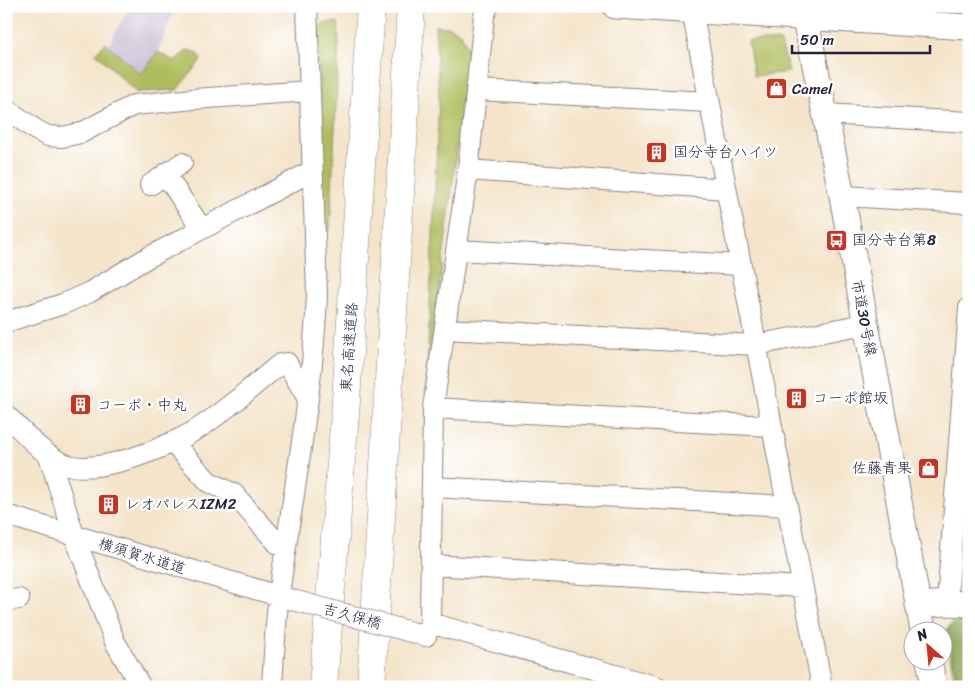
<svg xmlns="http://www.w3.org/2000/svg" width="975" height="693" font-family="Sriracha,'Klee One',sans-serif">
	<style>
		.industrial { fill: #cbbfd6 }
		.green { fill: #b0bd5f; stroke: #69704d }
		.forest { fill: #8ca456; stroke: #576348 }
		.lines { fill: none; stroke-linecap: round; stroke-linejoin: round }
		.minor-casing { stroke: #8b8382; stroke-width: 22 }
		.tertiary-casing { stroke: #8b8382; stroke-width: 27 }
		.motorway-casing { stroke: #8b8382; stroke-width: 29 }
		.minor { stroke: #fff; stroke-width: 20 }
		.tertiary { stroke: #fff; stroke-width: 25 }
		.motorway { stroke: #fff; stroke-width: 28 }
		.minor-bridge-casing { stroke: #8b8382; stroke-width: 22; stroke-linecap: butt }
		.minor-bridge { stroke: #fff; stroke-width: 20 }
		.labels { text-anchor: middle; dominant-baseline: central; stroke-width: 5; stroke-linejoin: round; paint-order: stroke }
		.poi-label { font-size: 15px; fill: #22223b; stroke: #fff; text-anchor: start }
		.street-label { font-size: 15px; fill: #22223b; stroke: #fff }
	</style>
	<rect width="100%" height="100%" fill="#fff"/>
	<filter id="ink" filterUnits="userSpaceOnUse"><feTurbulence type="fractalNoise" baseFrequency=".02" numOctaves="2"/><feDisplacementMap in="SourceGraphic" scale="10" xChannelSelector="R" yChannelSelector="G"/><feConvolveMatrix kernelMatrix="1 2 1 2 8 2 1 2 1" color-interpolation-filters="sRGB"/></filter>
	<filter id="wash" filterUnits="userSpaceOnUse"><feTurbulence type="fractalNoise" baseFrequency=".0096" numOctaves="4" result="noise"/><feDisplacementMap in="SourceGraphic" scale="20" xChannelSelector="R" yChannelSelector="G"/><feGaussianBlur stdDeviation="1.12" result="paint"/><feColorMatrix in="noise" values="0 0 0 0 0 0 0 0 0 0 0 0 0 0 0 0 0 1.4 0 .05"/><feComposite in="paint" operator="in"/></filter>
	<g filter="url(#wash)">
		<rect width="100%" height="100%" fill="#f4e4ca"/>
		<path class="industrial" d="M130,6H162L172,15L158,52L142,74L108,46Z"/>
		<path class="green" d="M338,22L339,43L330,230L322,229L318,29L323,23Z
			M435,26L449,27L461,33L469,53L426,395L439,96Z
			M748,41H777L781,43L789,72L754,76Z
			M105,43L141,74L158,52L174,61L188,50L197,53L201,60L177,90L136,92L96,53Z
			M955,619L969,620V687H956L945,631Z"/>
		<path class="forest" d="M956,622L969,623V687H959L947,631Z"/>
	</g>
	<g filter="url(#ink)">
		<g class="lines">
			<defs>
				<path id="minor" d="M692,10L822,687
					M476,90L709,102
					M6,109L36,130L48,136L62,137L81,133L134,105L194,99L310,91
					M825,114L969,122
					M468,170L726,189
					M165,174L202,229
					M150,185L182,163
					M842,196L969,203
					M456,250L741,265
					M6,322L63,304L90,292L147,258L312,171
					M445,329L756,345L865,324
					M433,408L772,426
					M6,415C24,432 42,455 65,464C99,476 173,446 202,426C229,408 254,385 280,364L287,363L308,399
					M172,442L209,482L234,494L279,545L286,546
					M49,456L74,535L115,642L141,687
					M432,487L787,506
					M6,515L289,599
					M432,565L802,587
					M6,601L19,599
					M947,603L969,308
					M430,623L658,687
					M415,633L426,636L430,623L433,408L468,170L484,16L488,6
					M272,687C274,656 275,626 279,596C292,496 313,396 317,295L307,6"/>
				<path id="tertiary" d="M615,6L969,27
					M801,6L810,41L842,196L923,630
					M918,605L947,603L969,604
					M929,660L934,687"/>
				<path id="motorway" d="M323,687L346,401L371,6
					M371,687L411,6"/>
			</defs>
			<use href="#minor" class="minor-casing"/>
			<use href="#tertiary" class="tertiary-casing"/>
			<use href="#motorway" class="motorway-casing"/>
			<use href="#minor" class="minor"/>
			<use href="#tertiary" class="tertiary"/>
			<use href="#motorway" class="motorway"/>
			<defs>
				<path id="minor-bridge" d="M289,599L415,633"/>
			</defs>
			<use href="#minor-bridge" class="minor-bridge-casing"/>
			<use href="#minor-bridge" class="minor-bridge"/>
		</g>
	</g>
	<defs>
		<symbol id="shop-square" viewBox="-11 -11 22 22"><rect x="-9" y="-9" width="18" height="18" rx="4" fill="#c8321e" stroke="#fff"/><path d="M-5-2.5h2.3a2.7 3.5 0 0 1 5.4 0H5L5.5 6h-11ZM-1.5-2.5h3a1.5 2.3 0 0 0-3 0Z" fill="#fff"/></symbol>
		<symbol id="building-square" viewBox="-11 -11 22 22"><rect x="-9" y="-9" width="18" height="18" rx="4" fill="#c8321e" stroke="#fff"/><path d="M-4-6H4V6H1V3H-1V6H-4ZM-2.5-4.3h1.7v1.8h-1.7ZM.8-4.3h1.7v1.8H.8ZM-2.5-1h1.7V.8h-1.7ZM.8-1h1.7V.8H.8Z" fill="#fff"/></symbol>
		<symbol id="bus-square" viewBox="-11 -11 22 22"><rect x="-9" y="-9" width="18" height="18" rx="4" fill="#c8321e" stroke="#fff"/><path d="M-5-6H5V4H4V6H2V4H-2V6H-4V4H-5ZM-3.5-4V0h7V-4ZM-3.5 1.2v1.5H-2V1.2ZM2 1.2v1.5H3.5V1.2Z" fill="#fff"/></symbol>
	</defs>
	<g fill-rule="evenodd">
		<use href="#shop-square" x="764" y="76" width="25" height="25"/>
		<use href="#building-square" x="644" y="140" width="25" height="25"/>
		<use href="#bus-square" x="824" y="228" width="25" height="25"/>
		<use href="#building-square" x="784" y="386" width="25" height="25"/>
		<use href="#building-square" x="68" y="392" width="25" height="25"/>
		<use href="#shop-square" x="916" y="456" width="25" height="25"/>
		<use href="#building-square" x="96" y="492" width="25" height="25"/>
	</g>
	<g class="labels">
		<g class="poi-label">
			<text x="792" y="89">Camel</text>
			<text x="673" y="152">国分寺台ハイツ</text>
			<text x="852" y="240">国分寺台第8</text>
			<text x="813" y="398">コーポ館坂</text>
			<text x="97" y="405">コーポ・中丸</text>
			<text x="912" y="468" text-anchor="end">佐藤青果</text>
			<text x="125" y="504">レオパレスIZM2</text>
		</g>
		<g class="street-label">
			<text transform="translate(864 318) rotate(79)">市道30号線</text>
			<text transform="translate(349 347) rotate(-86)">東名高速道路</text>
			<text transform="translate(142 556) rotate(17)">横須賀水道道</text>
			<text transform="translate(352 616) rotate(15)">吉久保橋</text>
		</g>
	</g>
	<rect width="975" height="693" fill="none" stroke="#fff" stroke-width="25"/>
	<g transform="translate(928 646) rotate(333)"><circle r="24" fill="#ffffff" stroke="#a7a7b1"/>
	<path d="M0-4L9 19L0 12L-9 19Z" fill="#c8321e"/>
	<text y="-8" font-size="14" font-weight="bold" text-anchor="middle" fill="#22223b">N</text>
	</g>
	<path d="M792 45v8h138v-8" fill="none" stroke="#22223b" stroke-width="2.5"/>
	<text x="800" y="45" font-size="15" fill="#22223b" stroke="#ffffff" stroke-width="4" paint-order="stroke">50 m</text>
</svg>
